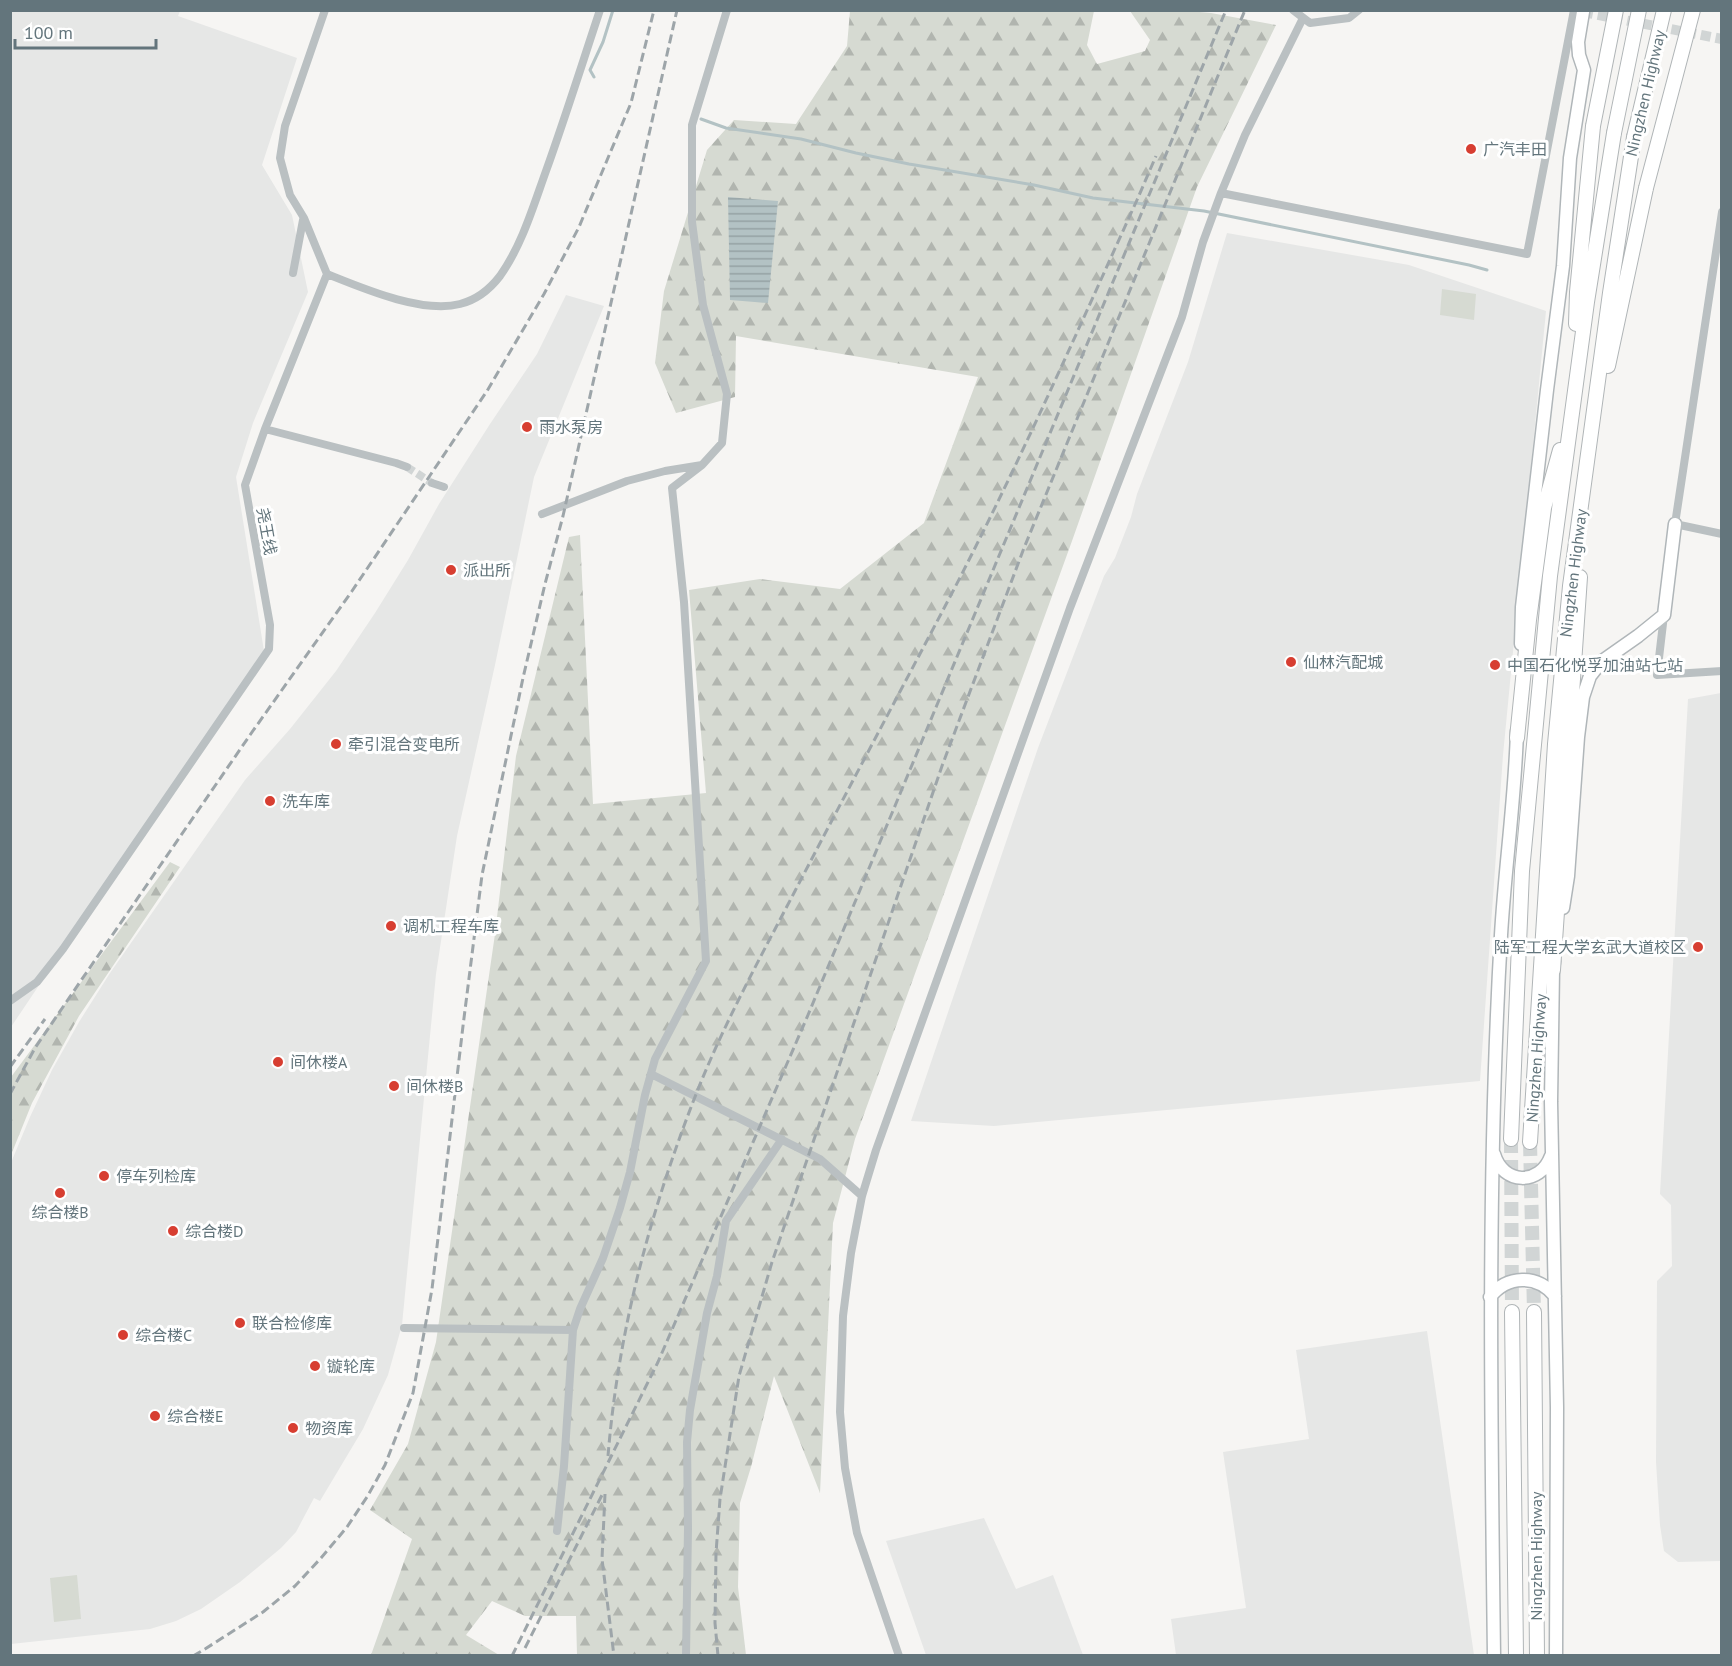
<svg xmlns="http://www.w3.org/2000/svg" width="1732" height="1666" font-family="'PT Sans','Noto Sans SC',sans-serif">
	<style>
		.built { fill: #e6e7e6 }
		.green { fill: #d6dad2 }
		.forest { fill: url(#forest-firs) }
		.water { fill: url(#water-rules) }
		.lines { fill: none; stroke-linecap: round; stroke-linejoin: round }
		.stream { stroke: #b3c2c4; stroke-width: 3 }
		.street-tunnel { stroke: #d1d5d5; stroke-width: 8; stroke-dasharray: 8 4; stroke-linecap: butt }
		.secondary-tunnel { stroke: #d1d5d5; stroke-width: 10; stroke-dasharray: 10 5; stroke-linecap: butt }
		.highway-tunnel { stroke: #d1d5d5; stroke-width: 14; stroke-dasharray: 14 7; stroke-linecap: butt }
		.primary-casing { stroke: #b0b6b9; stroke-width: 15 }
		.highway-casing { stroke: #b0b5b7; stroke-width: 16 }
		.street { stroke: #bac0c2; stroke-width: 8 }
		.primary { stroke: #fff; stroke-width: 12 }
		.highway { stroke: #fff; stroke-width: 14 }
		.rail { stroke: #9da5a9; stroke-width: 3; stroke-dasharray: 9 4.5; stroke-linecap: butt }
		.highway-bridge-casing { stroke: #b0b5b7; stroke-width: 16; stroke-linecap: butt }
		.highway-bridge { stroke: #fff; stroke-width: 14 }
		.poi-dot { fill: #d73e31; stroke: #fff; stroke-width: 2 }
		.labels { text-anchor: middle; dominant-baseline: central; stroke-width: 6; stroke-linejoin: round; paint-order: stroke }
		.street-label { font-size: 16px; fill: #63757c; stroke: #fff }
		.poi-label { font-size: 16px; fill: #63757c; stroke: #fff; text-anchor: start }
	</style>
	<defs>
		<pattern id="forest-firs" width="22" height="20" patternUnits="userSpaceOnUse" patternTransform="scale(1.5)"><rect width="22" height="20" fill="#d6dad2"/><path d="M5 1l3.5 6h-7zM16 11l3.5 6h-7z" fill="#b1b5af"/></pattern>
		<pattern id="water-rules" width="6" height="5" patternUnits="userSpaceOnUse" patternTransform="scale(1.5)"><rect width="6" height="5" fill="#b3c2c4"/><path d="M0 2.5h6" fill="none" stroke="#95a2a4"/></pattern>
	</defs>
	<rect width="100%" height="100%" fill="#f6f5f3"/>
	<path class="built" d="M10,11H180L178,16L297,58L262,165L292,215L308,292L253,423L236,477L264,651L11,1027Z
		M1227,233L1409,265L1546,311L1503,755L1480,1081L994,1126L911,1121L1038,748L1104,576L1115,558L1131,517L1137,494L1188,362Z
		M566,295L604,306L534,477L495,665L457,836L436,974L402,1325L388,1375L363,1429L320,1501L314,1498L296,1532L281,1548L240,1582L201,1609L176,1621L150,1629L11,1644L10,1165L30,1117L52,1070L79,1022L110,973L245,780L290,729L336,671L375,613L408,560L439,504L490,424L537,354Z
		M1721,693V1561L1678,1562L1664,1551L1660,1525L1656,1462L1657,1281L1672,1266L1671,1205L1660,1194L1688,699Z
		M1427,1331L1474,1655H1176L1171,1619L1246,1608L1223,1452L1309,1439L1296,1350Z
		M984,1518L1016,1589L1053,1575L1083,1655H926L886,1541Z"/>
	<path class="green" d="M1442,289L1476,294L1474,320L1440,315Z
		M77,1575L81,1619L54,1622L50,1578Z"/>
	<path class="forest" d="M850,11H1094L1087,45L1097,64L1145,51L1150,40L1130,11H1188L1211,13L1276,25L1197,187L1072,541L855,1139L833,1223L820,1493L774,1376L751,1467L740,1503L738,1587L746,1655H577L576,1616H525L492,1601L466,1635L499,1655H371L412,1539L370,1510L408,1444L436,1342L495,934L516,756L569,537L580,535L593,804L706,793L689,590L760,579L840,589L924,523L978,377L736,336L735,397L676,413L655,363L664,291L707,150L734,120L796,124L847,46Z
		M170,862L180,867L79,1016L32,1103L11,1155V1077Z"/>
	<path class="water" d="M728,197L778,201L768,303L730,300Z"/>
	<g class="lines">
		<path class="stream" d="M594,77L590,70L603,42L613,10
			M701,119L726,128L801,139L856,153L909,164L1034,185L1093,198L1204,211L1469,265L1487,270"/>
		<path class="street-tunnel" d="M407,467L432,483"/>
		<path class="secondary-tunnel" d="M1583,12L1722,39"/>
		<path class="highway-tunnel" d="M1511,1139L1512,1312
			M1530,1142L1534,1312"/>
		<defs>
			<path id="primary" d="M1521,644L1522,607L1547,390L1563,266L1570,158L1584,70L1579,55L1578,42L1583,12
				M1563,908L1568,876L1578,737L1583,697L1590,676L1601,662L1638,636L1664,615L1675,524
				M1554,961L1553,970L1551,1102L1557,1407L1556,1656
				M1494,1154C1503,1185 1540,1186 1551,1156
				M1490,1297C1507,1275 1537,1274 1555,1296
				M1494,1656C1491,1415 1487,1175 1501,935C1505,867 1515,799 1517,731"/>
			<path id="highway" d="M1576,324L1577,292L1593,126
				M1608,366L1646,188
				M1517,738L1529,620L1544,508L1560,450
				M1553,970L1580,577
				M1511,1139L1522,871L1550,576L1587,302L1614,133
				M1530,1142L1555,744L1570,586L1610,293L1634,137
				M1512,1312L1516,1656
				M1534,1312L1537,1656"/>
		</defs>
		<use href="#primary" class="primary-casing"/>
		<use href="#highway" class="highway-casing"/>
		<path class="street" d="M1293,10L1310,23L1349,18L1359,10
			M1221,193L1527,254L1574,10
			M1722,212L1675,524L1722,534
			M293,273L303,220
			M327,274C362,288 422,314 460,304C476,300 490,289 500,276C522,245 533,207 546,171C565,118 582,64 600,10
			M265,429L396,463L407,467
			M432,483L444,487
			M542,514L627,481L665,471L702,465L722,443L727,394L703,305L692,222V125L727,10
			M1664,615L1657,675L1722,671
			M10,1001L37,982L63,949L269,649L270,625L245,485L265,429L327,274L304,218L290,195L280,158L285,126L325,10
			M651,1074L820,1159L862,1196
			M404,1328L573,1330
			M557,1531L564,1466L573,1330L580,1309L603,1258L620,1208L630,1172L645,1095L655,1059L706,961L684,602L672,488L702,465
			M686,1656L688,1528L687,1442L690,1410L707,1313L717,1276L726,1221L782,1139
			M899,1656L857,1533L845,1468L840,1412L843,1316L851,1253L862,1196L876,1150L1070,608L1182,317L1203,242L1221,193L1245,135L1303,18"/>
		<use href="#primary" class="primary"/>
		<use href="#highway" class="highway"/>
		<path class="rail" d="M10,1067L45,1019
			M10,1094L35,1048L80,982L250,735L352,591L487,391L544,294L579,227L631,103L654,10
			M608,1456C618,1333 649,1216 693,1102C721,1029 759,960 795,891C847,791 900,692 952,593C1019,464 1077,332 1137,200L1156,156
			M605,1494L602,1559L614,1656
			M525,1648L603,1493
			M193,1656L205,1649L263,1612L295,1586L321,1558L347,1527L367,1497L385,1465L413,1393L432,1289L463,1026L482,875L523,678L545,584L563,516L677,10
			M512,1656L658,1362L808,1015L1226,10
			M718,1656L715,1623L716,1553L720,1499L739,1376L772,1262L942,766L1024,548L1245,10"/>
		<defs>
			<path id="highway-bridge" d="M1593,126L1616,10
				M1614,133L1639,10
				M1634,137L1664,10
				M1646,188L1693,10"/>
		</defs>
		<use href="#highway-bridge" class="highway-bridge-casing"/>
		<use href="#highway-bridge" class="highway-bridge"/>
	</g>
	<g class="poi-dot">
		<circle cx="1471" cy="149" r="6"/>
		<circle cx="527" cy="427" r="6"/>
		<circle cx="451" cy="570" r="6"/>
		<circle cx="1291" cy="662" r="6"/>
		<circle cx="1495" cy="665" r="6"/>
		<circle cx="336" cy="744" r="6"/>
		<circle cx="270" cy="801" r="6"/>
		<circle cx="391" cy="926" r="6"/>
		<circle cx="1698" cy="947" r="6"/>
		<circle cx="278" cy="1062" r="6"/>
		<circle cx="394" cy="1086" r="6"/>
		<circle cx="104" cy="1176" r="6"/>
		<circle cx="60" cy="1193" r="6"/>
		<circle cx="173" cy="1231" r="6"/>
		<circle cx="240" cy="1323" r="6"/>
		<circle cx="123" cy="1335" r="6"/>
		<circle cx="315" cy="1366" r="6"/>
		<circle cx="155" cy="1416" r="6"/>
		<circle cx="293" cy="1428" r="6"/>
	</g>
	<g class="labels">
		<g class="street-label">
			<text transform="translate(1645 93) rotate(-77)">Ningzhen Highway</text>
			<text transform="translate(267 531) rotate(80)">尧王线</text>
			<text transform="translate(1573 573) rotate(-83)">Ningzhen Highway</text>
			<text transform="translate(1536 1058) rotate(-86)">Ningzhen Highway</text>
			<text transform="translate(1536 1556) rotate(-90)">Ningzhen Highway</text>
		</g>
		<g class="poi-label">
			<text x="1483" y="149">广汽丰田</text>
			<text x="539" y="427">雨水泵房</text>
			<text x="463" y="570">派出所</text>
			<text x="1303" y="662">仙林汽配城</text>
			<text x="1507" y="665">中国石化悦孚加油站七站</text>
			<text x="348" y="744">牵引混合变电所</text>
			<text x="282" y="801">洗车库</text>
			<text x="403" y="926">调机工程车库</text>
			<text x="1686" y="947" text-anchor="end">陆军工程大学玄武大道校区</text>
			<text x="290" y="1062">间休楼A</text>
			<text x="406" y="1086">间休楼B</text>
			<text x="116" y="1176">停车列检库</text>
			<text x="60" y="1212" text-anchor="middle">综合楼B</text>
			<text x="185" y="1231">综合楼D</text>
			<text x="252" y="1323">联合检修库</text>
			<text x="135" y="1335">综合楼C</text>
			<text x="327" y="1366">镟轮库</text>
			<text x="167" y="1416">综合楼E</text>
			<text x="305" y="1428">物资库</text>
		</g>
	</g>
	<rect width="1732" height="1666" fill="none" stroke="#63757c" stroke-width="24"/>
	<path d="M15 39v9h141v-9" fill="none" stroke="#63757c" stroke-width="3"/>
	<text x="24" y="39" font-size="18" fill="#63757c" stroke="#ffffff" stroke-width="4.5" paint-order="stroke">100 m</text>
</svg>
